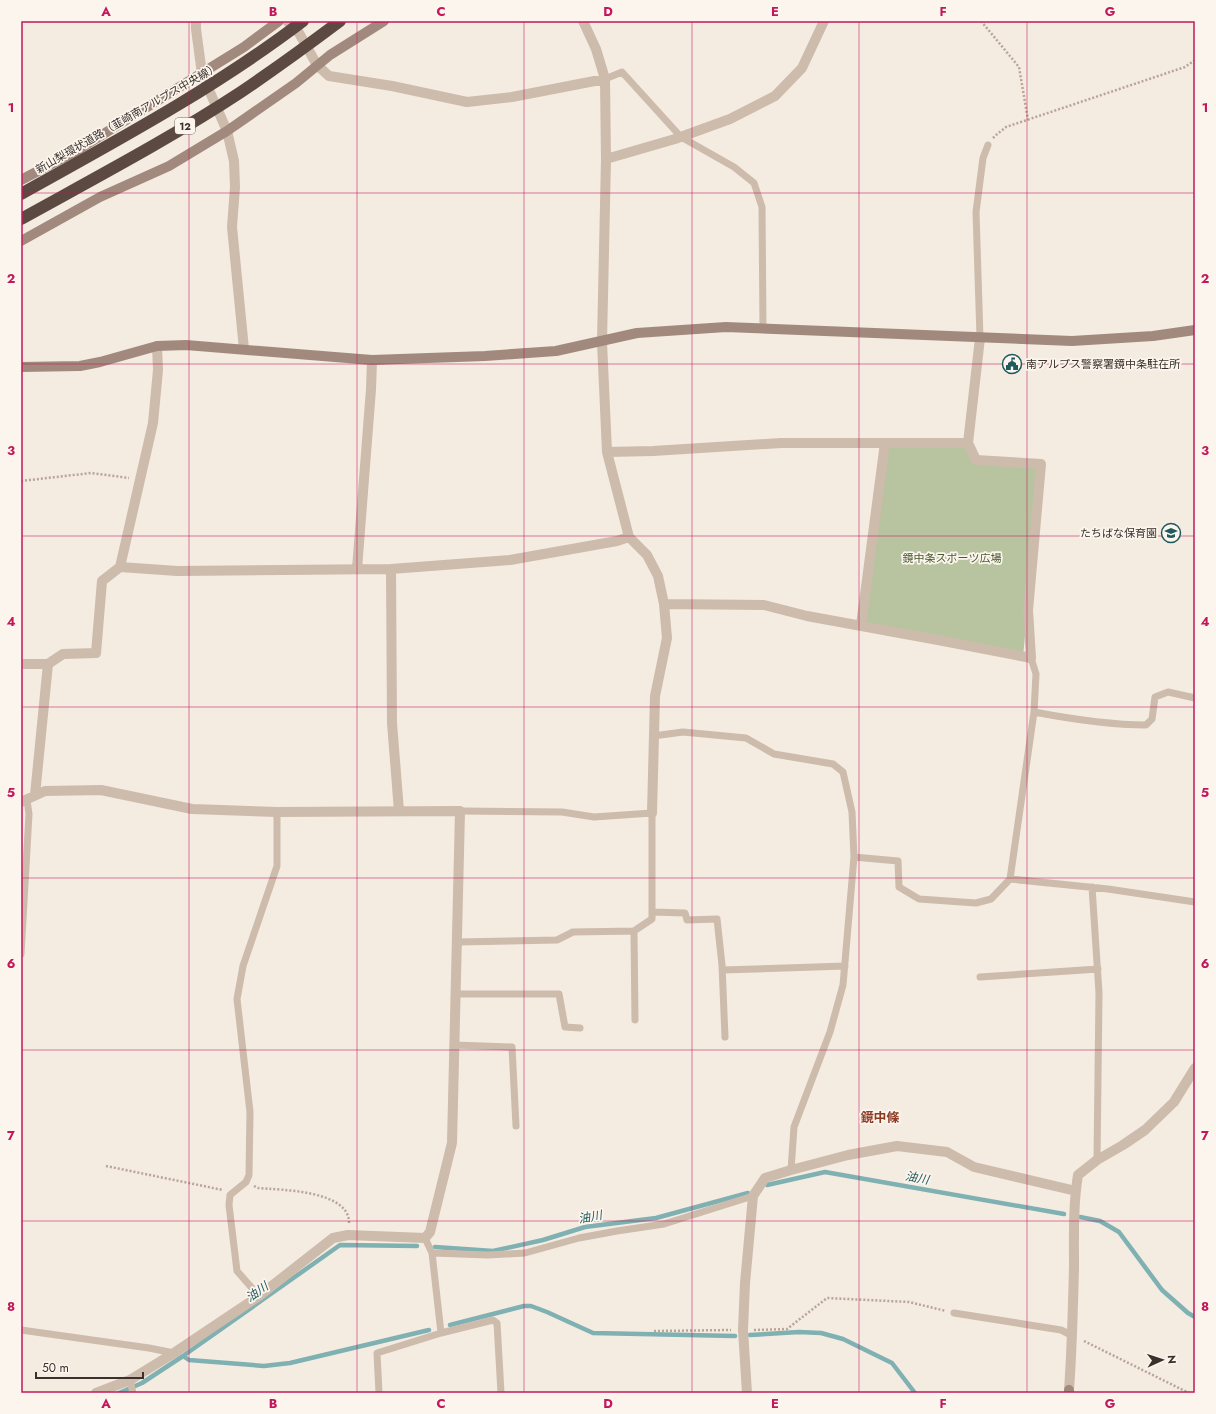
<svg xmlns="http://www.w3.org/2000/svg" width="1216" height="1414" font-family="Jost,'Noto Sans JP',sans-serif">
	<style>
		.green { fill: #b8c4a0 }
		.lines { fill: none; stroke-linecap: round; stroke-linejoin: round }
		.stream { stroke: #7fb0b2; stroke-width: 4.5 }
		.path { stroke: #b9a596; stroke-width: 2.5; stroke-dasharray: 2 2; stroke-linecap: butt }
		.lane { stroke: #cdbbac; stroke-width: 7 }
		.street { stroke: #cdbbac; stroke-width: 10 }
		.secondary { stroke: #a18a7d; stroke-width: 10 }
		.highway-bridge { stroke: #5c4a42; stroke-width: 12 }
		.grid { fill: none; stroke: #c2185b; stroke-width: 1; stroke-opacity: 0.55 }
		.labels { text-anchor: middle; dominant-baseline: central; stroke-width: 3.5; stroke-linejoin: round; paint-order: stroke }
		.shield { fill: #fbf5ee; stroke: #756b66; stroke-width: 1 }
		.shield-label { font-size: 10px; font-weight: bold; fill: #3b302b }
		.street-label { font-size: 11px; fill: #3b302b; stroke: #fbf5ee }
		.poi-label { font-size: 11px; fill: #3b302b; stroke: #fbf5ee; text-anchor: start }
		.park-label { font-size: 11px; fill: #4a5a2e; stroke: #fbf5ee }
		.water-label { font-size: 12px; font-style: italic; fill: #1f5a5e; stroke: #fbf5ee }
		.quarter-label { font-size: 13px; font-weight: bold; fill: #8c3b22; stroke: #fbf5ee }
		.neatline { fill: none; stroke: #c2185b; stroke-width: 1.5 }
		.grid-label { font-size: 13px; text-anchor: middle; font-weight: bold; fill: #c2185b }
	</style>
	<rect width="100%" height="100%" fill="#f4ebe1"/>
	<path class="green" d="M885,443H968L977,460L1041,464L1023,657L861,625Z"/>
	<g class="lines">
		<path class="stream" d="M767,1185L825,1172L1064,1214
			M1080,1217L1100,1221L1119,1232L1162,1290L1188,1313L1195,1317
			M435,1247L493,1251L543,1240L585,1227L656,1218L748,1193
			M450,1325L524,1306H531L547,1312L593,1333L735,1336
			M750,1335L799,1332L821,1333L843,1339L892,1363L915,1393
			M183,1356L189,1360L264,1366L290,1363L429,1330
			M119,1393L142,1383L183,1356L340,1245L417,1246"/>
		<path class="path" d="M981,21L1019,67L1028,120
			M993,138L996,135L1006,127L1185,67L1195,60
			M21,481L91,473L129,478
			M106,1166L223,1190
			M254,1186L258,1188C280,1190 351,1190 349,1224
			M754,1330L787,1329L827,1298L909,1302L946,1311
			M654,1331L731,1330
			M1084,1341L1189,1393"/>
		<path class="lane" d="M605,79L622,72L681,137L734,167L754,183L762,207L763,329
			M980,338L976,212L983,158L988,145
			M1031,658L1036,674L1034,712L1010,879L1108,889L1195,902
			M1034,712C1071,719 1108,725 1146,725L1152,719L1155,697L1168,692L1195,698
			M653,736L683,732L746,738L774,754L833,764L843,772L852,812L854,857L843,985L830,1032L794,1127L791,1170
			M854,857L898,861L899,887L919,899L976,903L991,899L1010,879
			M1092,887L1099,993L1097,1160
			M652,912L685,913L687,920L717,919L722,965L725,1037
			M634,931L635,1020
			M457,942L557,940L573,932L634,931L652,919V813L594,817L562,812L460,811
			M21,954L29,814L27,800
			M722,970L845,966
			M980,977L1098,969
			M456,994H559L565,1027L580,1028
			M454,1045L512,1047L516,1126
			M432,1253L488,1255L525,1253L579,1238L617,1231L664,1224L753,1196
			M259,1296L237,1271L229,1205L230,1195L246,1182L249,1175L250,1112L237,999L243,966L277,866V812
			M954,1313L1061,1330L1073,1336
			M21,1330L149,1348L174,1353
			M441,1333L493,1320L497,1323L501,1393
			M130,1380L133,1393
			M379,1393L377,1353L441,1333L432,1253L425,1238"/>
		<path class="street" d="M196,21V29L202,74L227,131L234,161L235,187L232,227L244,349
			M287,21L299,33L317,65L329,76L392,86L467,102L512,97L605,79
			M583,21L596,49L605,79L606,159L602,342L607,452L629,537L647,555L658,576L664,604L667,638L655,696L652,813
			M606,159L675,139L730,119L775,96L802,68L824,21
			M607,452L653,451L781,443H968
			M120,567L177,571L391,569L510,560L617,541L629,537
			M357,569L371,389L372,360
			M391,569L392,723L399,811
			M664,604L764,605L807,616L938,640L1031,658L1028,610L1041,464L976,460L968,443L980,338
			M861,625L885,443
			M21,664H48
			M35,795L48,664L63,654L96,653L102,581L120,567L153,423L158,370L157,346
			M21,802L45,791L101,790L192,809L277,812L460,811L452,1143L430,1232L425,1238L348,1235L333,1238L259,1296L174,1353L130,1380L96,1393
			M1069,1390C1072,1349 1073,1308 1074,1267C1074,1236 1073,1205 1078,1175L1097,1160L1123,1145L1145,1130L1174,1102L1195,1068
			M747,1393L743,1330L745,1283L753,1196L765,1178L791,1170L848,1155L897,1146L947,1152L974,1167L1076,1191"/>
		<path class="secondary" d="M21,180L76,151L244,47L279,21
			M21,241L100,197L169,166L227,131L296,83L330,55L384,21
			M21,367L80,366L100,362L157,346L186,345L372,360L485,356L556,351L637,333L726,327L1072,341L1153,336L1195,330
			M1069,1393V1390"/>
		<path class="highway-bridge" d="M21,194C118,140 215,88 303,21
			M21,219C95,178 171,138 241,92C275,69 308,45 340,21"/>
	</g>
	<path class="grid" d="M189,21V1393M357,21V1393M524,21V1393M692,21V1393M859,21V1393M1027,21V1393M21,193H1195M21,364H1195M21,536H1195M21,707H1195M21,878H1195M21,1050H1195M21,1221H1195"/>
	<defs>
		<symbol id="civic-ring" viewBox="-11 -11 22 22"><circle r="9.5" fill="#fbf5ee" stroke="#1f5a5e" stroke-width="1.5"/><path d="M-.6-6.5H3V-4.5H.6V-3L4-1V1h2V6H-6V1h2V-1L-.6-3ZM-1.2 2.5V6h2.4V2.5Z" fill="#1f5a5e"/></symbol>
		<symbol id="school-ring" viewBox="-11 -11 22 22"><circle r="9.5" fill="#fbf5ee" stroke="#1f5a5e" stroke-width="1.5"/><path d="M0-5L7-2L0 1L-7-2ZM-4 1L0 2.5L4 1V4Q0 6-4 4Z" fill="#1f5a5e"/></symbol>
	</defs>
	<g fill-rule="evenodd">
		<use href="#civic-ring" x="1001" y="353" width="22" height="22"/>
		<use href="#school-ring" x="1160" y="522" width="22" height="22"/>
	</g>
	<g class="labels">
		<rect class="shield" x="175" y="118" width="20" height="16" rx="3"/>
		<g class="shield-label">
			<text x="185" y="126">12</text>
		</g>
		<g class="street-label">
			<text transform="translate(127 118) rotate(-30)">新山梨環状道路（韮崎南アルプス中央線）</text>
		</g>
		<g class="poi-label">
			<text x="1026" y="364">南アルプス警察署鏡中条駐在所</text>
			<text x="1157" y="533" text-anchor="end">たちばな保育園</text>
		</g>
		<g class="park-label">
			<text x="952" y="558">鏡中条スポーツ広場</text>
		</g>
		<g class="water-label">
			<text transform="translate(917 1178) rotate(10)">油川</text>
			<text transform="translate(590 1217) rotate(-10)">油川</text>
			<text transform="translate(257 1292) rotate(-35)">油川</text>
		</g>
		<g class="quarter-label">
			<text x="880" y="1117">鏡中條</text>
		</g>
	</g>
	<rect width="1216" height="1414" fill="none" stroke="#fbf5ee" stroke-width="44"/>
	<g transform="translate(1162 1360) rotate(87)" stroke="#fbf5ee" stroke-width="3" paint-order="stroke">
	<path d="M0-3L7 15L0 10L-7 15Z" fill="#3b302b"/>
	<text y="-6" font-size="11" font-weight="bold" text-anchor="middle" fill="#3b302b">N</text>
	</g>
	<path d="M36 1372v6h107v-6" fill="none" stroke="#3b302b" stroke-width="2"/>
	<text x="42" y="1372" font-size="12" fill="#3b302b" stroke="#fbf5ee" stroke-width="3" paint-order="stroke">50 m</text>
	<rect x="22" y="22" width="1172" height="1370" class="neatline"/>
	<g class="grid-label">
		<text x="106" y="16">A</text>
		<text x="273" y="16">B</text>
		<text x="441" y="16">C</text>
		<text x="608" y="16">D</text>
		<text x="775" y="16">E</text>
		<text x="943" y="16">F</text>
		<text x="1110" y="16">G</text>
		<text x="11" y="112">1</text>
		<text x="1205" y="112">1</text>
		<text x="11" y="283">2</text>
		<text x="1205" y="283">2</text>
		<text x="11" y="455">3</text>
		<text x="1205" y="455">3</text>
		<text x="11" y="626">4</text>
		<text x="1205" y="626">4</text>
		<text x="11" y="797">5</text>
		<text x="1205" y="797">5</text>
		<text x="11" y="968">6</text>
		<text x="1205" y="968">6</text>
		<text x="11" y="1140">7</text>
		<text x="1205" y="1140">7</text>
		<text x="11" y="1311">8</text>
		<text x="1205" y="1311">8</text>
		<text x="106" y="1408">A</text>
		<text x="273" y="1408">B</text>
		<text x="441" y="1408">C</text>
		<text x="608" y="1408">D</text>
		<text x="775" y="1408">E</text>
		<text x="943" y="1408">F</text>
		<text x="1110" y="1408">G</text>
	</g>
</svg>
